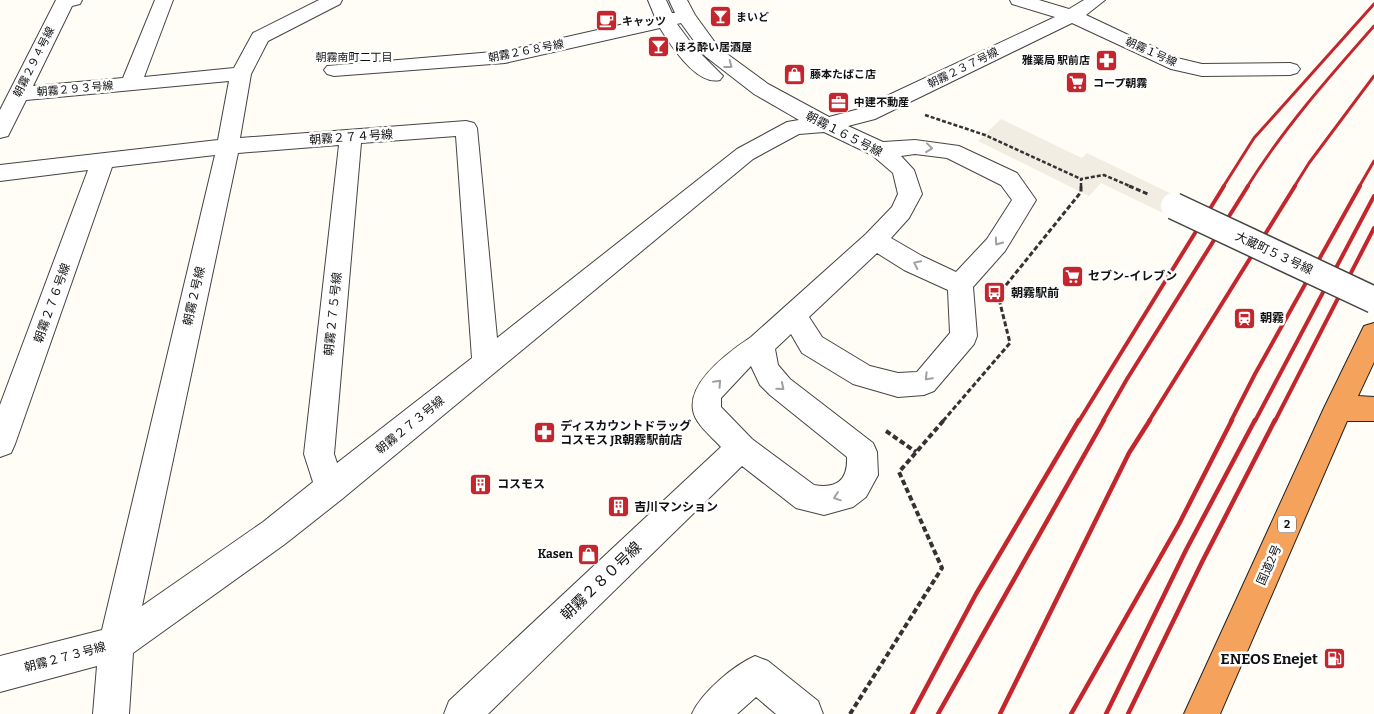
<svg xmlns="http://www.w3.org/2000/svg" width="1374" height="714" font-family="Bitter,'Noto Sans JP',serif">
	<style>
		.plaza { fill: #f1ede2 }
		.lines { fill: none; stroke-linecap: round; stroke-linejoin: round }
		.minor-casing { stroke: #444; stroke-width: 2 }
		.highway-casing { stroke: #222; stroke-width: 2 }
		.path-far2 { stroke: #333; stroke-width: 2.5; stroke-dasharray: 4 2; stroke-linecap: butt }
		.path-far1 { stroke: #333; stroke-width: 3; stroke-dasharray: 5 2.5; stroke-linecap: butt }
		.path { stroke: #333; stroke-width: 4; stroke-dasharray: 5.5 3; stroke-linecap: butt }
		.minor { fill: #fff; fill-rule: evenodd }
		.highway { fill: #f5a25d; fill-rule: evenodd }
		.rail-far2 { stroke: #c4262e; stroke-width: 3 }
		.rail-far1 { stroke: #c4262e; stroke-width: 4 }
		.rail { stroke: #c4262e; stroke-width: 4.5 }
		.minor-bridge-casing { stroke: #444; stroke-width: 29; stroke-linecap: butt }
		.minor-bridge { stroke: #fff; stroke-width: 26 }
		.oneway { stroke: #a0a0a0 }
		.labels { text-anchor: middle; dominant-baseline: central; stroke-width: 5; stroke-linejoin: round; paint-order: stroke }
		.far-poi-label { font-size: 11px; font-weight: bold; fill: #111; stroke: #fff; text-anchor: start }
		.far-street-label { font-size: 11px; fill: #111; stroke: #fff }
		.far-neighbourhood-label { font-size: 11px; fill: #111; stroke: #fff }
		.shield { fill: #fff; stroke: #585858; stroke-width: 1 }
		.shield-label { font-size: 11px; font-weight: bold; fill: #111 }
		.street-label { font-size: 12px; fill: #111; stroke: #fff }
		.poi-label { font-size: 12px; font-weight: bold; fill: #111; stroke: #fff; text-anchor: start }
		.near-street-label { font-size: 15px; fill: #111; stroke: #fff }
		.near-poi-label { font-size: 15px; font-weight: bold; fill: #111; stroke: #fff; text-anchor: end }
	</style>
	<rect width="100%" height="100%" fill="#fffdf5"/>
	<path class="plaza" d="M1001,119L1082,158L1087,153L1180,198L1167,215L1101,183L1089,196L978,141Z"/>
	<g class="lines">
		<defs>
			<path id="minor" d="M56,0H82L80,4L72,6L33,86L123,78L155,0H173L144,77L234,68L253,33L319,0H342L340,4L268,41L251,74L240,138L466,121L474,123L477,128L497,338L737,149L787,122L799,120L754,94L705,56L681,23L677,24L694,47L723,76L720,80C697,86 671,46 660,28L505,63L334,76L327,74L324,70L327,66L505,51L655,17L648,0H666L672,13H675L669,0H687L695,15L719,48L768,84L829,117L859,109L1055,17L1012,4L1010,0H1039L1069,9L1084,0H1105L1086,15L1177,58L1202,64L1290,63L1297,65L1300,69L1297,73L1290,75L1202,76L1171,69L1072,23L875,119L848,126L883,142L915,140L959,146L1017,173L1036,200L1005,251L973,287L977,336L974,344L934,391L924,395L898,397L853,384L802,353L791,334L775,349L778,365L790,379L873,443L877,452L878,475L866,497L853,507L824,515L796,508L742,466L488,714H444L449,701L721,447C712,437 695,424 693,410C688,381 730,351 751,337L866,234L892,207L898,194L893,173L872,155L824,132L799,134L753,159L342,499L285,544L133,653L129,714H93L97,666L0,692V656L102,630L215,155L112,167L15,444L11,453L0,457V405L88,170L0,181V165L218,140L229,81L26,100L8,136L0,138V110ZM456,136L472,358L337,463L334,454L361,143ZM339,145L304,454L313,482L263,522L142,606L238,153ZM915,154L947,158L1001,185L1012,200L987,239L956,272L922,256L891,238L909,218L922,194L914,170L901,156ZM877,253L904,270L948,290L950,333L917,372L898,373L870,366L822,337L809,317ZM751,366L760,385L770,395L847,457C848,480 837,489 814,485L752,439L721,407V398Z
				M755,656L768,661L818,701L823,714H776L756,697L737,714H692C701,693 734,665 755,656Z"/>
			<path id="highway" d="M1374,323V362L1358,396L1374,397V421H1347L1220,714H1184L1324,408L1364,326Z"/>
		</defs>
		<use href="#minor" class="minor-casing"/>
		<use href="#highway" class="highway-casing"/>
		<path class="path-far2" d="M925,115L985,135L1081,179
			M1081,187V179L1104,175L1132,187"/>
		<path class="path-far1" d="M1129,186L1148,194
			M943,421L1010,343L998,295L1081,192V186"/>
		<path class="path" d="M886,431L916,452
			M850,714L942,568L899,472L944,420"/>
		<use href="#minor" class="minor"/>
		<use href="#highway" class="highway"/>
		<path class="rail-far2" d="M1223,187L1254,138L1374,4
			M1247,187C1283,129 1329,77 1374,26
			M1294,187L1309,163L1374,76
			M1359,187L1374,161"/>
		<path class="rail-far1" d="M1079,421L1224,186
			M1103,421L1127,379L1248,186
			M1149,421L1295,186
			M1231,421L1255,374L1360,186
			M1255,421L1374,196
			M1275,421L1374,228"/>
		<path class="rail" d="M912,714L976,594L1079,420
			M938,714L1104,420
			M1000,714L1129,453L1150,420
			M1071,714L1179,524L1232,420
			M1106,714L1186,550L1255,420
			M1128,714L1202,562L1275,420"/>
		<defs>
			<path id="minor-bridge" d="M1174,206L1374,300"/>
		</defs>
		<use href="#minor-bridge" class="minor-bridge-casing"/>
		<use href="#minor-bridge" class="minor-bridge"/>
	</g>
	<defs><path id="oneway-chevron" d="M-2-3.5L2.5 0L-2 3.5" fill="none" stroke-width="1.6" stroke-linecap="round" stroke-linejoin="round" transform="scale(1.25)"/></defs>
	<g class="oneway">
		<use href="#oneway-chevron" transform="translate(729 65) rotate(37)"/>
		<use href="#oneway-chevron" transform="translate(929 148) rotate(6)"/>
		<use href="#oneway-chevron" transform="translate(998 242) rotate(125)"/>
		<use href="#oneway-chevron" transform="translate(917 264) rotate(-154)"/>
		<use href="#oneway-chevron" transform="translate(928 377) rotate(134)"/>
		<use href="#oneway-chevron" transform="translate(718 383) rotate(-47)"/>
		<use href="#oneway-chevron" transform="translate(781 387) rotate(40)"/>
		<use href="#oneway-chevron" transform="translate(837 497) rotate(161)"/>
	</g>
	<defs>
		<symbol id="bar-square" viewBox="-11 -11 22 22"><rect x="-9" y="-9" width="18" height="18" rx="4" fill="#c4262e" stroke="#fff"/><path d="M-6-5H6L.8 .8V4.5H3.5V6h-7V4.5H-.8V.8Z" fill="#fff"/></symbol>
		<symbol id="cafe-square" viewBox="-11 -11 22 22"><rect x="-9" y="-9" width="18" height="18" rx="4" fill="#c4262e" stroke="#fff"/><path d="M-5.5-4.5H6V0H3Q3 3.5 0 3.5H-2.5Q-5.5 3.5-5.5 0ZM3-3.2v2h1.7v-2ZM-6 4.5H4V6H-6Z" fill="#fff"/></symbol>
		<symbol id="pharmacy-square" viewBox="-11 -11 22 22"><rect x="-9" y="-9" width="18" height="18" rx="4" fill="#c4262e" stroke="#fff"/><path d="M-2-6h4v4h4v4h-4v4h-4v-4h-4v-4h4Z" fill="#fff"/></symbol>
		<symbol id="shop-square" viewBox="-11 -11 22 22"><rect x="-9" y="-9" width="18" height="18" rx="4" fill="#c4262e" stroke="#fff"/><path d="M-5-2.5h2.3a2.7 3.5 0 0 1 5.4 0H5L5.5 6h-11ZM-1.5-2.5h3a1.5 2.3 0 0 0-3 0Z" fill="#fff"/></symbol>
		<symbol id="supermarket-square" viewBox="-11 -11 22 22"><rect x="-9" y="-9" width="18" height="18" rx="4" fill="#c4262e" stroke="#fff"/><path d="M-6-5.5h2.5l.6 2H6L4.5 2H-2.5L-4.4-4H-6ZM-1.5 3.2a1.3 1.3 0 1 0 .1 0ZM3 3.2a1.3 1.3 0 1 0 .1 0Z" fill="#fff"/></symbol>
		<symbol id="office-square" viewBox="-11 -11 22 22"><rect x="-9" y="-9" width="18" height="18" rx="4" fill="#c4262e" stroke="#fff"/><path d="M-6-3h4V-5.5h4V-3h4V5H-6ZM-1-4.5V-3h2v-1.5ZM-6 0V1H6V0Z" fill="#fff"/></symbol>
		<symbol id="bus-square" viewBox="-11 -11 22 22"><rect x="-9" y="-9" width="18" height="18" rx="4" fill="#c4262e" stroke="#fff"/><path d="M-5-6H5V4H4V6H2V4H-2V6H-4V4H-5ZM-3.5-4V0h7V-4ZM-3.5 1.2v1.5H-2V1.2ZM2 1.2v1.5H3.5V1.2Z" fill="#fff"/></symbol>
		<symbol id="station-square" viewBox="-11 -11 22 22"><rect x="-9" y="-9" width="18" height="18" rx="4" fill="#c4262e" stroke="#fff"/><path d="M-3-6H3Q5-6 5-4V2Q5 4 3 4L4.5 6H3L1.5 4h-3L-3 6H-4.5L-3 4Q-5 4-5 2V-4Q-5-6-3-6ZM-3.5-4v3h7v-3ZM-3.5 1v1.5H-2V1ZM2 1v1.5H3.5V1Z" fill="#fff"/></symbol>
		<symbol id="building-square" viewBox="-11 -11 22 22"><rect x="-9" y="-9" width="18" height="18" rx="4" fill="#c4262e" stroke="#fff"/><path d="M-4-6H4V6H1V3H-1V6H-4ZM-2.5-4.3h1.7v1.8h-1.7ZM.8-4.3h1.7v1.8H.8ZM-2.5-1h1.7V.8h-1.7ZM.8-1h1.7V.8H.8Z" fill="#fff"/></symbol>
		<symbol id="fuel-square" viewBox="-11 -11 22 22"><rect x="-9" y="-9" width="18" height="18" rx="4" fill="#c4262e" stroke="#fff"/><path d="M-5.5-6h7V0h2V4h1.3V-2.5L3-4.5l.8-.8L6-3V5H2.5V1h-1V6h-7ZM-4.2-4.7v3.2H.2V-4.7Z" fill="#fff"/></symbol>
	</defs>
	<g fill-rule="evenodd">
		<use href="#bar-square" x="708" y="4" width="25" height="25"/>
		<use href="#cafe-square" x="594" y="8" width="25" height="25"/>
		<use href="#bar-square" x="646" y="34" width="25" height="25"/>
		<use href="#pharmacy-square" x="1094" y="48" width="25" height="25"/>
		<use href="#shop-square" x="782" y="62" width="25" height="25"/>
		<use href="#supermarket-square" x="1064" y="70" width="25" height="25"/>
		<use href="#office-square" x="826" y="90" width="25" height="25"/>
		<use href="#supermarket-square" x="1060" y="264" width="25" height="25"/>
		<use href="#bus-square" x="982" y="280" width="25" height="25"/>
		<use href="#station-square" x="1232" y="306" width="25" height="25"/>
		<use href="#pharmacy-square" x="532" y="420" width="25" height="25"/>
		<use href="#building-square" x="468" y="472" width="25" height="25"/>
		<use href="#building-square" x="606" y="494" width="25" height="25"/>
		<use href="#shop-square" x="576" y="542" width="25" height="25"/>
		<use href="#fuel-square" x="1322" y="646" width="25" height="25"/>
	</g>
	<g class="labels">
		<g class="far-poi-label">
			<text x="736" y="17">まいど</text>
			<text x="622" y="21">キャッツ</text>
			<text x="675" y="47">ほろ酔い居酒屋</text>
			<text x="1090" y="60" text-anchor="end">雅薬局 駅前店</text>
			<text x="810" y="74">藤本たばこ店</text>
			<text x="1093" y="83">コープ朝霧</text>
			<text x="854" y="102">中建不動産</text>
		</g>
		<g class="far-street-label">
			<text transform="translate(526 51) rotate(-11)">朝霧２６８号線</text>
			<text transform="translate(1151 52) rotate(24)">朝霧１号線</text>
			<text transform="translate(34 62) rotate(-63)">朝霧２９４号線</text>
			<text transform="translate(963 68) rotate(-26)">朝霧２３７号線</text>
			<text transform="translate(75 89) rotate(-5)">朝霧２９３号線</text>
		</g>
		<g class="far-neighbourhood-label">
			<text x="354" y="57">朝霧南町二丁目</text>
		</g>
		<rect class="shield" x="1278" y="515.5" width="18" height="17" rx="4"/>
		<g class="shield-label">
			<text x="1287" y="524">2</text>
		</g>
		<g class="street-label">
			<text transform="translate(844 134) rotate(27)">朝霧１６５号線</text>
			<text transform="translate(351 137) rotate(-4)">朝霧２７４号線</text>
			<text transform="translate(1274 253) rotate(25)">大蔵町５３号線</text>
			<text transform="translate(194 296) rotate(-77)">朝霧２号線</text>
			<text transform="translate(52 303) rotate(-70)">朝霧２７６号線</text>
			<text transform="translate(333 314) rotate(-84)">朝霧２７５号線</text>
			<text transform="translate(410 425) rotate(-39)">朝霧２７３号線</text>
			<text transform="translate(1269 565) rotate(-66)">国道2号</text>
			<text transform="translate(65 657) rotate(-15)">朝霧２７３号線</text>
		</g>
		<g class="poi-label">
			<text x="1088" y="276">セブン-イレブン</text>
			<text x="1011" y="293">朝霧駅前</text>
			<text x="1260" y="318">朝霧</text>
			<text x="560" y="426">ディスカウントドラッグ<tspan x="560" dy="14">コスモス JR朝霧駅前店</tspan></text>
			<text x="497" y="484">コスモス</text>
			<text x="634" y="507">吉川マンション</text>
			<text x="573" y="554" text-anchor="end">Kasen</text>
		</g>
		<g class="near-street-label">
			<text transform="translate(601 581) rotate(-44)">朝霧２８０号線</text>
		</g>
		<g class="near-poi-label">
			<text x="1318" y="659">ENEOS Enejet</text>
		</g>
	</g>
</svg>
